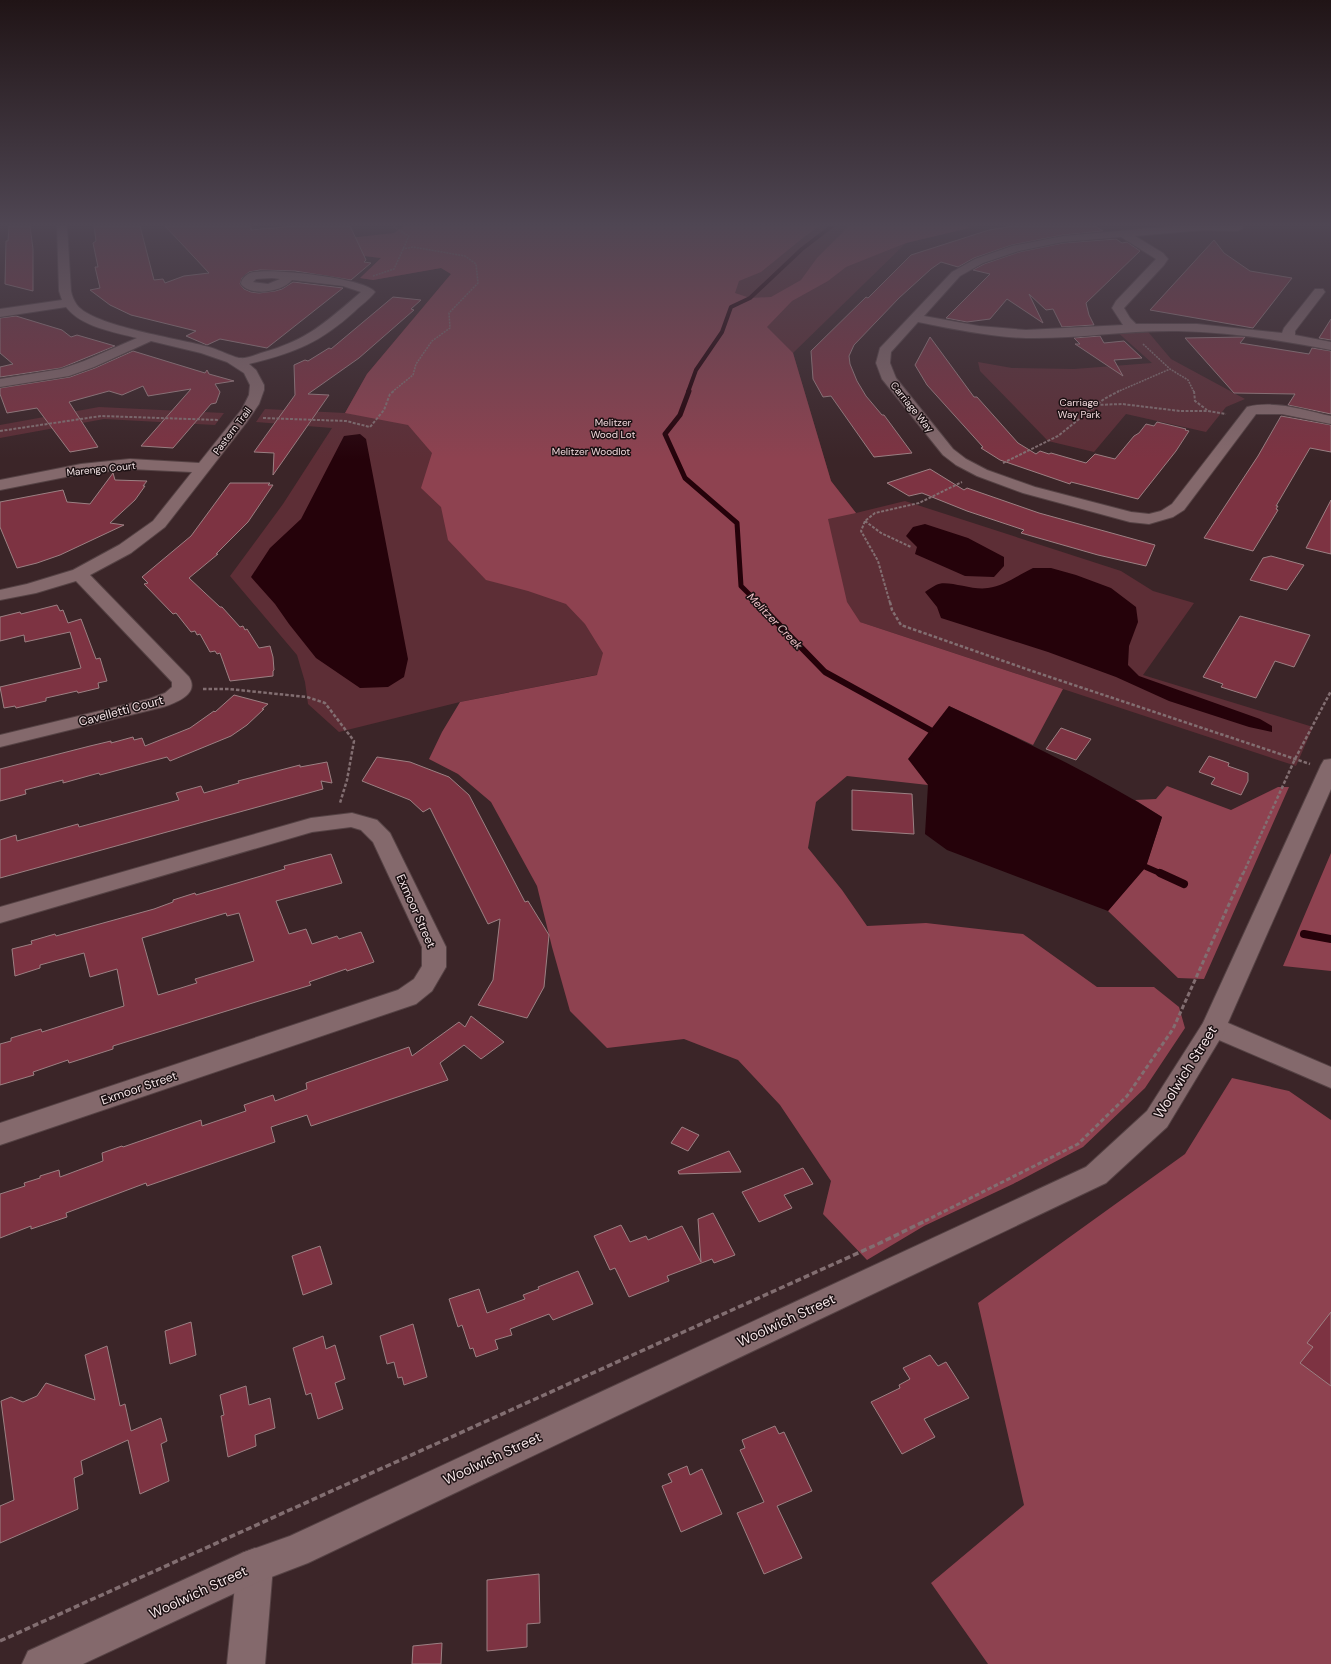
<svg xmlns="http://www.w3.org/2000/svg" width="1331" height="1664" font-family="'DM Sans',sans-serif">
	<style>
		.green { fill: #5d2e36 }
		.forest { fill: #8e4250 }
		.water { fill: #25020a }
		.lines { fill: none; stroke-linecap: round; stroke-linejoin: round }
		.stream-far3 { stroke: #25020a; stroke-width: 4 }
		.stream-far2 { stroke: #25020a; stroke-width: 5 }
		.stream-far1 { stroke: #25020a; stroke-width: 6 }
		.stream { stroke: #25020a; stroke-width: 8 }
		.building { fill: #7d3342; stroke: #9c8083; fill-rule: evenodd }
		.minor-casing { stroke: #554244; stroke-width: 2 }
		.tertiary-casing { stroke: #554244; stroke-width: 2 }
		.path-far4 { stroke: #826e71; stroke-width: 1.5; stroke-dasharray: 2 1; stroke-linecap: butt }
		.path-far3 { stroke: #826e71; stroke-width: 2; stroke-dasharray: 3 1.5; stroke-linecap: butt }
		.path-far2 { stroke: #826e71; stroke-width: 2.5; stroke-dasharray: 3.5 2; stroke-linecap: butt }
		.path-far1 { stroke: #826e71; stroke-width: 3; stroke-dasharray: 4.5 2.5; stroke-linecap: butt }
		.path { stroke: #826e71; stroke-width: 3.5; stroke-dasharray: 6 3; stroke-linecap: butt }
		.minor { fill: #84696c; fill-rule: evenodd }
		.tertiary { fill: #84696c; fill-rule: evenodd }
		.labels { text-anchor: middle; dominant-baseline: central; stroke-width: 3; stroke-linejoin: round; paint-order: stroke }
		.far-park-label { font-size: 10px; fill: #f1d9dc; stroke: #1c1113 }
		.far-street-label { font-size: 10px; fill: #f5e5e7; stroke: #1c1113 }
		.far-water-label { font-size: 11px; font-style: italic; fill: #f2c3c9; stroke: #1c1113 }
		.street-label { font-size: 12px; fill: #f5e5e7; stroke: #1c1113 }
		.near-street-label { font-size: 14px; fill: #f5e5e7; stroke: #1c1113 }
	</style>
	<rect width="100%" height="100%" fill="#3b2528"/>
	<path class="green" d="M404,226H978L906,243L793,353L831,481L856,513L905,501L1121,571L1153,591L1194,603L1143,675L1313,727L1296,766L860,622L460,702L339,732L308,704L305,682L297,655L230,576L283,504L332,428L256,422L265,409L345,413L367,374L451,274L441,268L373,280L360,278L381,258L278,246L394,233Z
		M1144,327L1171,359L1245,399L1226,407L1206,432L1126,414L1094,452L1048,441L980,371L978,362L1012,368L1074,369L1152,363L1115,330Z
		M99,407L224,413L215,425L104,419L0,438V425Z"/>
	<path class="forest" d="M404,226H820L804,237L761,272L739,281L735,293L750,298L771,297L801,280L817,258L849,226H967L969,228L906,243L846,267L828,281L792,301L767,327L793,353L831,481L856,513L828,519L847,602L860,622L1063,689L1033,745L949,706L928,785L847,776L816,802L808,848L842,890L867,926L926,923L1023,934L1097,987H1154L1179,1007L1185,1028L1145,1088L1083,1147L1013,1184L924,1226L867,1260L823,1214L831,1181L780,1105L738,1060L684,1039L607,1048L570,1011L552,947L537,886L491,802L458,774L429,759L442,732L460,702L597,675L603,653L585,624L566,604L528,591L486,580L448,540L441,507L421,488L432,453L408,425L345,413L367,374L451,274L441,268L373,280L360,278L381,258L278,246L394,233Z
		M1167,786L1231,810L1278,787H1289L1204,979L1178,978L1108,911L1146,866L1162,817L1135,800L1156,799Z
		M1331,853V971L1283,966Z
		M1232,1078L1289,1091L1331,1120V1664H988L931,1583L1024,1505L978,1303L1185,1154Z"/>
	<path class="water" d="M360,434L366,439L408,659L404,677L388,687L360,688L316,658L289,624L275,604L251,577L270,548L301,519L344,436Z
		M925,524L968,538L1004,557V566L994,577L965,576L915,554L917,547L906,536L913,527Z
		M1033,568H1051L1076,575L1111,588L1136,607L1138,622L1129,646L1128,665L1139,676L1260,719L1272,726V732L1249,727L1169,701L1116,677L1048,652L941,618L937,607L925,592C928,590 932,587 936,585C947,579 972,591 988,588C1005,586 1018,575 1033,568Z
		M949,706C1022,740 1094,774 1162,817L1146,867L1108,911L947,850L925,834L928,785L908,759Z"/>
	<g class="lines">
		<path class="stream-far3" d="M688,392L696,370L722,332L731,307L750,298L802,249L832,226"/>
		<path class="stream-far2" d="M689,391L680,415L665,434L685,478L737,523L741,586L758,603"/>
		<path class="stream-far1" d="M757,602L825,672L930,730
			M1146,867L1162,874"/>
		<path class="stream" d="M1160,873L1184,884
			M1304,934L1331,939"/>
	</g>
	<path class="building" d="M9,226H30L33,249V291L5,284L6,241H8Z
		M94,226H140L154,280L163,279L165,283L184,276L209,273L165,226H251V230L296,226H350L366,260L364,262L371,263L351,280L295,271L260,270L249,272L242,278L240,284L244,289L251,292L259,293L275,291L282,289L293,282L343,288L267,348L220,339L207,345L186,336L196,331L131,315L110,305L90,290L100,288L95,267H98L93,243L96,241Z
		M1014,226H1095L1103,231L1063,235L1012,245L974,258L958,267L941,262L931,269L899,298L854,345L849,356L850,364L857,381L866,396L882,415H884L912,453L874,457L831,396L823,397L813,379L811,351L866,297L868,298L911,255L989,230Z
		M1116,239L1122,243L1127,242L1140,251L1086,303L1089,315L1094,325L1062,327L1053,309L1046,310L1029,294L1043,323L1007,299L990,319L967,322L946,318L990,274L973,270L984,264L1019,252L1063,243Z
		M1214,240L1224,253L1250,271L1292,278L1253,328L1150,310Z
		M393,297L421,300L411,309L414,310L359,358L308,394L329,395L273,475L274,453L254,452L295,395L294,365L305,360L308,361L329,348L331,349Z
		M16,316L62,330L71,337L77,335L115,346L61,368L0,377V367L13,364L0,353V318Z
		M1331,319V340L1319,338Z
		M1100,336L1104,343L1124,341L1142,358L1114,360L1123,376L1075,344H1080L1074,338Z
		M930,337L974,397H977L1018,443L1036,454L1040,451L1049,454L1051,453L1086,463L1095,454L1115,459L1134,436L1139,433L1146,424L1154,426L1157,422L1186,429L1185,430L1189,431L1176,451L1138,499L1071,482L1070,484L1000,460L981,448L983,447L927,385L915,365Z
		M1243,337H1245L1240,343L1309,354L1312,348L1331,351V414L1288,405L1295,394L1234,393L1185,338Z
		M133,351L205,373L207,370L209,374L234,381L215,384L220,392L216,403L211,404L173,448L141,446L191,389L148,396L143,386L122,395L109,391L69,402L98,447L70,452L37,408L7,413L0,394V388L70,377L95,368Z
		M1281,416L1331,425V452L1310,448L1276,506H1278L1276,509L1278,510L1253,551L1204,538L1258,456Z
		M930,469L964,490L967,488L1039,513L1155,545L1146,566L1098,555L1021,533L1024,530L967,511L922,493L909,496L887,483Z
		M113,473L115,480L147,481L143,486H145L135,500L110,523L124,525L60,555L37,563L17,568L0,527V502L63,490L67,502L90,504Z
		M230,483H270L268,485H273L248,522L216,554H218L189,578L220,607H222L240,627L243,626L245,630L247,629L259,648L270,646L273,657L274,670L273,671V676L230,681L220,653L217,654L215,651L210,652L200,634L197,635L195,631L191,632L176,613L173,614L144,584L148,583L142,577L191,536Z
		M1331,500V554L1306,548Z
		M1271,556L1304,565L1287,590L1250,580L1263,558Z
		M57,605L60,611L63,610L68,623L81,619L96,659L100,658L107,681L98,683L99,688L78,693L77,691L46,698V701L16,708L15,706L4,708L0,687L81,668L70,632L25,642L24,635L0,641V617L20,612L21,614Z
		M1240,616L1310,635L1294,667L1275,661L1256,698L1221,687L1223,684L1203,677Z
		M234,695L268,704L262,709H264L247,725L231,736L170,761L167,757L100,775L99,773L63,783V780L25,790L26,794L0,801V769L90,746L111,741V743L133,737L134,740L142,738L145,746L190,728L214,711L215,712Z
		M1061,728L1091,739L1076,760L1046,749Z
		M1209,756L1229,763L1228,766L1248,773V781L1241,795L1211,784L1215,778L1199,772Z
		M377,757L410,762L449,777L469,795L525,902L528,901L549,935L544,987L527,1018L478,1005L493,980L500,919L488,924L430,808L423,812L410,800L362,781Z
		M327,762L332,783L321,781L323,789L0,878V840L16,835L17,841L78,824L79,827L179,800L176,793L201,786L204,793L239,783L238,781L300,765V767Z
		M852,790L912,794L914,834L852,830Z
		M331,854L342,883L276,901L289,934L306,929L312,944L337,936L339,939L361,932L374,962L347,971L346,969L309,982L311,985L113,1046V1049L69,1063L68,1060L33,1072L34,1075L0,1085V1044L11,1041V1038L41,1029L42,1032L124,1006L117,969L90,977L84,953L40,965V968L15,976L12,949L32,944L31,941L55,934L56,936L154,909L173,902V900L195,893L196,895L285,869L284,866ZM226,913L227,916L239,913L254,961L195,979L197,983L158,995L142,938Z
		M471,1016L504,1042L481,1059L464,1045L440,1063L448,1080L311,1126L307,1115L271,1127L275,1142L147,1186L146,1183L66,1213L67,1217L31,1229V1226L0,1238V1194L25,1186L24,1183L40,1178V1176L59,1170L60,1177L103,1161L102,1153L122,1146L123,1147L201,1120L202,1126L246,1111L244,1105L273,1095L275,1101L307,1089L306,1083L409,1047L412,1056L459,1022L465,1027Z
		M682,1127L699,1135L688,1151L671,1143Z
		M729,1151L741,1172L679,1174L678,1171Z
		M803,1168L813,1184L784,1195L792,1208L759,1222L742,1192Z
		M713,1213L735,1255L714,1263L712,1259L667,1276L669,1281L629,1297L615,1268L610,1270L594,1236L621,1225L630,1242L646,1236L648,1240L682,1226L701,1262L698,1219Z
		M320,1246L332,1284L303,1295L292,1256Z
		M578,1271L593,1304L553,1320L549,1314L510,1329L512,1335L495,1340L498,1349L476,1357L473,1348L470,1349L462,1325L458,1327L449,1299L479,1289L487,1313L525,1299L523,1295L539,1289L538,1287Z
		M1331,1312V1386L1300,1363L1313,1347L1307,1343Z
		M191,1322L196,1355L170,1364L165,1331Z
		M413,1324L427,1377L404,1385L402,1377L398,1378L394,1362L387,1364L380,1336Z
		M323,1336L326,1349L335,1345L345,1379L335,1383L343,1409L318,1419L311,1393L306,1395L293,1348Z
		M107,1346L120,1406L125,1404L131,1431L161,1418L167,1441L161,1444L169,1481L140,1494L128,1440L81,1461L83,1474L74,1478L78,1509L0,1543V1506L14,1500L1,1401L11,1397L23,1402L37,1396L46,1383L95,1400L85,1355Z
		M930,1355L938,1366L946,1362L969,1398L924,1419L935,1437L902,1454L871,1402L900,1388L899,1385L910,1379L903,1368Z
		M246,1386L249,1405L270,1398L275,1428L255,1435L256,1446L228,1457L221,1416L224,1415L220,1395Z
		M775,1426L779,1434L784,1432L812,1491L777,1506L802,1558L764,1574L737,1513L764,1502L740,1450L745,1448L742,1440Z
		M687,1466L690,1475L702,1469L722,1514L681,1532L662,1486L672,1482L668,1474Z
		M539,1574L540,1623L527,1624V1647L487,1651V1580Z
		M442,1643L441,1664H412L413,1646Z"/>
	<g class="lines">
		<defs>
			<path id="minor" d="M57,226H67L71,291C72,296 74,301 77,305C93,326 181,339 209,347C217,349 235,358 240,358C247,359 255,355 261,353C308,340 326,322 361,292L343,286L292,280C283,292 250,297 241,284C241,279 246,275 250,273C267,267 365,278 375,292C370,299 361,305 355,311C320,343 294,353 249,364L256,370L264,385V390L259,404L246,423L165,527L131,553L90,575L189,677C200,694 175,703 163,707L0,747V735L149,699L165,693L172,687V682L76,581L36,593L0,600V590L27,584L73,570L119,545L153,521L192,472L130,469L81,474L0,490V480L81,464L130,459L199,463L242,409L249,395L250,385L244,373L227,362L201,353L151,341L94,367L69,376L0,387V379L61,369L84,361L137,338C114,332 81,327 66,307L0,317V309L62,300L59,291ZM272,278L280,279L268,284L253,282L256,279Z
				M1174,226H1242L1243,228L1238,231L1204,230L1135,236L1163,253L1168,259L1164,265L1124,308L1130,318L1136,324H1197L1282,333L1284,328L1315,289H1323L1325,292L1295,331V335L1331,342V350C1280,340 1229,332 1178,331C1127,330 1077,339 1026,338C990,337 954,329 918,322L891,352L890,363L896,378L953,449L966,459L987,470L1035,487L1131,512L1149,514L1161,511L1172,504L1247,407C1275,400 1304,410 1331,416V424L1282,414H1256L1184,510L1173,517L1149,524L1130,522L1023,493L977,476L956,465L943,455L882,379L876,363L880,348L952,272L975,259L1012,246L1063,236ZM1121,237L1156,259L1116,301L1112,308L1123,325L1026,330L979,326L924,316L960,276L983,263L1019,251L1063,242Z
				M352,813L377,820L390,833L446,947V967L432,991L416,1004L0,1145V1123L398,990L414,979L422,966V947L373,842L361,830L351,827L312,832L0,923V907L311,818Z
				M1214,1017L1331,1067V1088L1205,1034L1201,1027L1205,1020Z
				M255,1548L268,1553L273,1566L265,1664H227L237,1566L242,1553Z"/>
			<path id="tertiary" d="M1331,759V789L1223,1034L1167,1127L1106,1183L308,1563L261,1581L83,1664H22L28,1651L242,1553L290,1536L1086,1167L1147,1111L1203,1023L1321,765L1324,760Z"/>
		</defs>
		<use href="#minor" class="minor-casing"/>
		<use href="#tertiary" class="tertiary-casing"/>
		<path class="path-far4" d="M373,276L394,269L409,236L392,226
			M1143,344L1170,369L1188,380L1194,392
			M392,392L413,375L416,364L432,341L450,328L449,313L478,283L476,264L465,256L413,247L403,249
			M1117,392L1170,369"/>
		<path class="path-far3" d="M1194,391L1195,401L1207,410
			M1096,405L1122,404L1180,411H1208L1226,414
			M263,418L346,421L370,427L384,410L390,394L394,391
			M0,431L101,416L219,420
			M1003,463L1058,436L1104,399L1119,391
			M865,521L881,533L911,547
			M890,603L878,561L861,531L865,521L875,513L919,503L962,482"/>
		<path class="path-far2" d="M890,602L892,610L901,625L1032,671L1310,764
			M203,689H229L307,697L325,703L354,741L347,780L340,803
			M1243,874L1295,759L1331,691"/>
		<path class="path-far1" d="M925,1221L1078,1144L1127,1096L1173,1029L1243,873"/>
		<path class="path" d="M0,1641L878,1244L927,1220"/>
		<use href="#minor" class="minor"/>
		<use href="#tertiary" class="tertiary"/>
	</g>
	<linearGradient id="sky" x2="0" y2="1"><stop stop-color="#201416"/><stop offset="0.49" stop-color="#4f4653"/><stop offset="1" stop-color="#4f4653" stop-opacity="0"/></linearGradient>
	<rect width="1331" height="459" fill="url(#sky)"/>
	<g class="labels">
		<g class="far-park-label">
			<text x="1079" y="402">Carriage<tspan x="1079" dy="12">Way Park</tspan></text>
			<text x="613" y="422">Melitzer<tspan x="613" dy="12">Wood Lot</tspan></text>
			<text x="591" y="451">Melitzer Woodlot</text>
		</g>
		<g class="far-street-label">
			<text transform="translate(912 407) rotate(51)">Carriage Way</text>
			<text transform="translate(232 431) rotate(-53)">Pastern Trail</text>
			<text transform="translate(101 469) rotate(-6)">Marengo Court</text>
		</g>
		<g class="far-water-label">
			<text transform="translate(775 621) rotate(46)">Melitzer Creek</text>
		</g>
		<g class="street-label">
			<text transform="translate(121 711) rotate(-15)">Cavelletti Court</text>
			<text transform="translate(416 911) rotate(66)">Exmoor Street</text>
			<text transform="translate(139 1088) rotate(-19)">Exmoor Street</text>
		</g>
		<g class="near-street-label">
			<text transform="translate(1185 1072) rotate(-58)">Woolwich Street</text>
			<text transform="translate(786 1320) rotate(-25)">Woolwich Street</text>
			<text transform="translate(492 1458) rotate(-25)">Woolwich Street</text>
			<text transform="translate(198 1592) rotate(-25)">Woolwich Street</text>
		</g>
	</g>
</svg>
